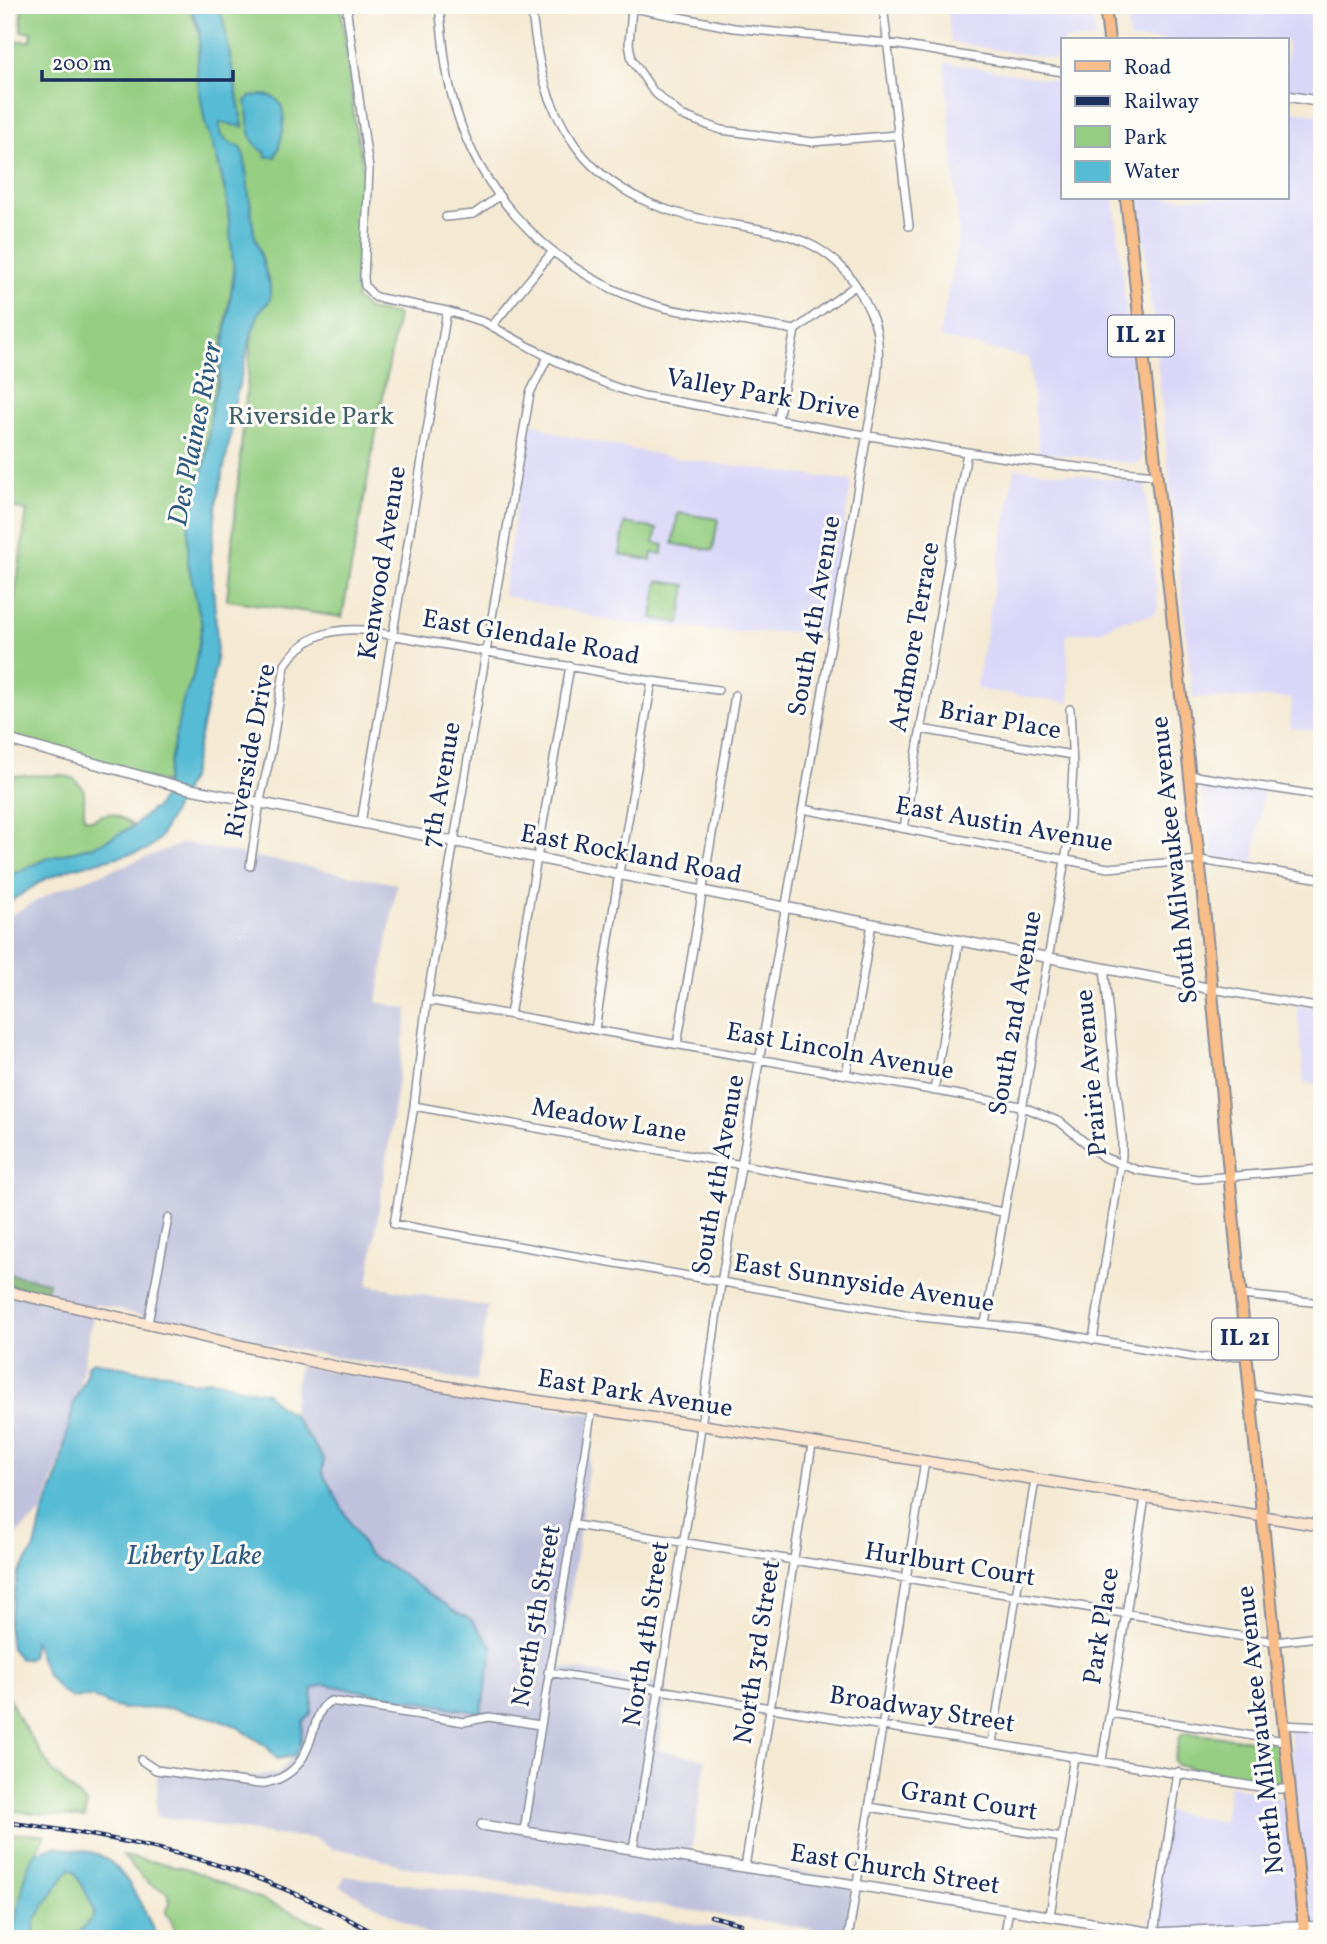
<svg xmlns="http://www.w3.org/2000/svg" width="1327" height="1944" font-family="Vollkorn,serif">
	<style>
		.built { fill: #d9d7f8 }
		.industrial { fill: #c0c2dd }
		.green { fill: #95ce82; stroke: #587e70; stroke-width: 2 }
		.forest { fill: #78b170; stroke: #4a7067; stroke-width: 2 }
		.water { fill: #56bbd4; stroke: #387599; stroke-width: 2 }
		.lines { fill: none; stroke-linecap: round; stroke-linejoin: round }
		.minor-casing { stroke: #888c98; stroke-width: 10 }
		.tertiary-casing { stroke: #888c98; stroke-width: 12 }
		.secondary-casing { stroke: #888c98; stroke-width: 13 }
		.primary-casing { stroke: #888c98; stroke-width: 14 }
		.minor { stroke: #fff; stroke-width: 7 }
		.tertiary { stroke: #fff; stroke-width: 9 }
		.secondary { stroke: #fce5cf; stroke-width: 10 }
		.primary { stroke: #f8bd88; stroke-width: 10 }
		.rail-casing { stroke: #1b2f5e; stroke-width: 4.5 }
		.rail { stroke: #fdfcf7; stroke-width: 2; stroke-dasharray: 5; stroke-linecap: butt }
		.labels { text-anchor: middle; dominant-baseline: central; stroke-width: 6; stroke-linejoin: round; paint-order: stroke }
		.shield { fill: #fdfcf7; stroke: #5f6c8c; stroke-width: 2 }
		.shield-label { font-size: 24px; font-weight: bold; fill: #1b2f5e }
		.street-label { font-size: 26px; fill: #1b2f5e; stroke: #fdfcf7 }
		.park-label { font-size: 26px; fill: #405f69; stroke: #fdfcf7 }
		.water-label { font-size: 28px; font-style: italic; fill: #2d5981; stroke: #fdfcf7 }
	</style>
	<rect width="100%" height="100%" fill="#fdfcf7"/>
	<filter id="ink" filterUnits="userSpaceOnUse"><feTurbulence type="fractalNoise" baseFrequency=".0143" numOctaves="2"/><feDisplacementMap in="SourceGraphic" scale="14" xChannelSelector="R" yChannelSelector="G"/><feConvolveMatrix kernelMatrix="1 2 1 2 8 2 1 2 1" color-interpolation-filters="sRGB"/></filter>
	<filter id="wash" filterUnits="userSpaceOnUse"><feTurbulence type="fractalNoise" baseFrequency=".00686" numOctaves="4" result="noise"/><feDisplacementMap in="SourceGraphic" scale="28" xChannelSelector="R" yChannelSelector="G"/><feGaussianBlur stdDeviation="1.57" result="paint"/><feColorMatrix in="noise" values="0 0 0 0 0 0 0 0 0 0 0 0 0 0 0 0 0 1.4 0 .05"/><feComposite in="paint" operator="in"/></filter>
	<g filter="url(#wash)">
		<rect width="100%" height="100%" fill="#f4e9d2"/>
		<path class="built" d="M947,5H1092L1096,40H1063V61L951,42Z
			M1126,5H1322V95L1287,89V40H1129Z
			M945,62L1063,82V198H1114L1142,460L1138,464L1039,452L1029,358L939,338L959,235Z
			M1287,110L1322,115V731L1290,728L1292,698H1193L1140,198H1287Z
			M529,421L562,435L676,458L852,481L824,632H730L615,622L503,595Z
			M1015,468L1145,483L1158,609L1153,615L1120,621L1101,631L1066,634L1070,703L976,689Z
			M1200,781L1264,790L1254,862L1213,857Z
			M1297,1004L1322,1008V1085L1304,1083Z
			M1290,1730L1322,1733V1939H1229L1228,1933L1154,1938L1150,1926L1166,1811L1224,1822L1229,1785L1280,1798L1297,1799Z"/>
		<path class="industrial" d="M184,843L397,884L377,1002L408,1009L368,1285L488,1307L476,1382L248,1341L95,1304L80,1383L57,1468L42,1512L5,1544V918L55,891Z
			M299,1366L596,1415L560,1667L668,1684L658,1750L706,1759L691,1855L853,1880L846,1934L411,1868L356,1852L332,1849L314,1838L273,1835L156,1816L158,1766L250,1776L277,1774L300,1747L303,1722L311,1714L313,1689L324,1684L481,1712L471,1619L454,1611L397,1571L368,1554L322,1472L324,1459L292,1414Z
			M345,1876L596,1909L798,1939H436L340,1886Z"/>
		<path class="green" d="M20,5H189L200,36L197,76L227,200L234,273L188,563L202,625L193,677L183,701L166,783L5,739V666L27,511L5,506V54L8,59L17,41H31L32,32H21L22,14Z
			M216,5H341L354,118L364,172L356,299L369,310L398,315L342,617L227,600L252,332L259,312L270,300V286L254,233L244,156L240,147L230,143L220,134L219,121L243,126L223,19Z
			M678,513L718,519L713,550L673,544Z
			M625,523L657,529L654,543L664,545L662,554L652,553L651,560L620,555Z
			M658,581L686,585L680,623L652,618Z
			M60,775L73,778L84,789V818L92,820C114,808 115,815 134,826L100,844L46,859L5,878V776Z
			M5,1689L18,1717L53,1772L87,1804L84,1818L5,1810Z
			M1184,1733L1279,1743L1282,1784L1177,1765L1174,1761L1179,1738Z
			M5,1833L45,1835L28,1866L11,1939H5Z
			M123,1856L186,1868L332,1929L349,1939H282L270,1935L256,1939H177L172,1922L166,1913L170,1903L168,1893L148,1883Z
			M70,1869L75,1871C83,1882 86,1894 94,1906L93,1917L73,1939H33C34,1933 34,1927 35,1922C36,1917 66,1872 70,1869Z"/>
		<path class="forest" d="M5,1273L48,1282L45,1294L5,1284Z"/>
		<path class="water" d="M190,5H216L223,19L243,127L220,122V134L230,143L240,147L244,156L254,233L270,286V300L259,312L252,332L232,413L231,434L217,501L211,557L217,641L216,664L191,777L159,839L146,850L72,868L45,879L14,899L5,908V878L46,859L100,844L134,826L151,810L155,809L162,798L183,701L193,677L202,625L188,563V530L191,510L206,459L212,403L219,380L234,273L227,200L219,165L205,123L197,76L200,31Z
			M264,95C268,96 272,96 275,98C291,109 281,143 275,157H266L265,152C246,143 249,120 246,101L250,96Z
			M93,1361L139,1371L169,1373L192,1383L208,1380L223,1382L236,1387L267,1393L277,1405L292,1414L324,1459L322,1472L368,1554L397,1571L454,1611L471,1619L493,1647L481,1713L324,1684L313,1689L311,1714L303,1722L300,1747L294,1756L277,1759L267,1747L236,1726L221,1720L171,1708L124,1709L115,1707L92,1697L72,1698L60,1690L46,1674L34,1641L31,1658L20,1659L11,1648L8,1625L18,1574L35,1548L43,1514L58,1475L74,1402L86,1377L87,1365Z
			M53,1847C67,1849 84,1849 97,1854C126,1865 145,1913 158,1939H73L93,1917L95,1911L75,1871L70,1869C66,1872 36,1917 35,1922C34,1927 34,1933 33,1939H11L28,1866L35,1852Z"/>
	</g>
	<g filter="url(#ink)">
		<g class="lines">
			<defs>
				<path id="minor" d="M350,5L347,13L369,169L364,278L365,286L375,297L447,311L484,322C536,350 586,381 644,396C814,425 984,461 1156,475
					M439,5C443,40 445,76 456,110C484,204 564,279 658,306C673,311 690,312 705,315C735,320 765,325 795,330
					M531,5C537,57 543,101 575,145C600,181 644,205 685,215C753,233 823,223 861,294C868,307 875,320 877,334C882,367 873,402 867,434L721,1283L693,1484L633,1849
					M618,5L734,28L887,43L1063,72
					M883,5L909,226
					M632,8L629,44L632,60L653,91L681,115L721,130L812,142L897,135
					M446,217L474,214L499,196
					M492,326L553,251
					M548,357L530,393L427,1000L414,1106L394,1224L921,1317L1039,1330L1200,1358L1246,1355
					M778,419L795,330L856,285
					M921,729L1072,755
					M1189,775L1322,796
					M803,809L1108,868L1199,860L1322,879
					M361,823L447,311
					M904,828L967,452
					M250,866L261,796L271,752L285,665C303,637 329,628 362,630L652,681L718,690
					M1212,989L1322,1008
					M427,1000L1021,1106L1060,1122L1103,1157L1137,1170L1198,1179L1322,1169
					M510,1015L570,666
					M595,1030L619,873L652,681
					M677,1045L735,695
					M846,1075L872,923
					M934,1091L959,940
					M414,1106L1003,1212
					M1241,1295L1322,1303
					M148,1323L168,1218
					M985,1324L1069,837L1073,767L1070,709
					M1093,1340L1122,1156V1139L1104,968
					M1250,1394L1322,1404
					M575,1525L1160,1619L1185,1627L1275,1642L1318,1637
					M548,1672L1272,1789H1290
					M1110,1713L1285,1741
					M1283,1725L1322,1727
					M992,1743L1035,1480
					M141,1760L156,1770L259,1784C323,1776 305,1711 331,1701L464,1722L489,1717L540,1725
					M1102,1760L1145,1498
					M869,1807L1062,1838
					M524,1831L592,1408
					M745,1867L812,1445
					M1050,1916L1074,1756
					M1154,1933L1178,1772
					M848,1939L925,1461
					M1004,1939L1009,1909"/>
				<path id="tertiary" d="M1287,96L1322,102
					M5,739L181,787L758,902L1212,989
					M482,1825L1154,1933L1294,1926L1322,1927"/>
				<path id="secondary" d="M5,1291L251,1348L341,1368L477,1392L701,1425L1322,1526"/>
				<path id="primary" d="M1105,5L1109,40
					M1126,198L1202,886L1250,1394L1305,1939"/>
			</defs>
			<use href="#minor" class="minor-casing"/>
			<use href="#tertiary" class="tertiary-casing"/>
			<use href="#secondary" class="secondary-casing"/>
			<use href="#primary" class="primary-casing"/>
			<use href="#minor" class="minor"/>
			<use href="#tertiary" class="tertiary"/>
			<use href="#secondary" class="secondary"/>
			<use href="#primary" class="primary"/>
			<defs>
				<path id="rail" d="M5,1822C144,1840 262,1866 384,1939
					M711,1916L741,1924"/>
			</defs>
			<use href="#rail" class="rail-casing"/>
			<use href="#rail" class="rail"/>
		</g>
	</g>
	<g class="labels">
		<g class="shield">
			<rect x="1108" y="315.5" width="66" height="41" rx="5"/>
			<rect x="1212" y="1318.5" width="66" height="41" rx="5"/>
		</g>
		<g class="shield-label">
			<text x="1141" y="336">IL 21</text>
			<text x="1245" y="1339">IL 21</text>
		</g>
		<g class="street-label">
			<text transform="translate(763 395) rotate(10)">Valley Park Drive</text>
			<text transform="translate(383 563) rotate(-81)">Kenwood Avenue</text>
			<text transform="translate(815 616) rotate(-80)">South 4th Avenue</text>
			<text transform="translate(915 637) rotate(-80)">Ardmore Terrace</text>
			<text transform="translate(531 638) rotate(10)">East Glendale Road</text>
			<text transform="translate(1000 721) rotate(10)">Briar Place</text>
			<text transform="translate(251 751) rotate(-79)">Riverside Drive</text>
			<text transform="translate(442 785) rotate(-80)">7th Avenue</text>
			<text transform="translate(1004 825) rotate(10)">East Austin Avenue</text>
			<text transform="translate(631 855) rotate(11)">East Rockland Road</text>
			<text transform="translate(1175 860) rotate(-96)">South Milwaukee Avenue</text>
			<text transform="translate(1016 1013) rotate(-80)">South 2nd Avenue</text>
			<text transform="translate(840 1052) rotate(10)">East Lincoln Avenue</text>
			<text transform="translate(1092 1073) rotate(-95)">Prairie Avenue</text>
			<text transform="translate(609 1121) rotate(10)">Meadow Lane</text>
			<text transform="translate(719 1175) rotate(-80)">South 4th Avenue</text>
			<text transform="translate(864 1284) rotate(9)">East Sunnyside Avenue</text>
			<text transform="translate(635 1394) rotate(9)">East Park Avenue</text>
			<text transform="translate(950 1565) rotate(9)">Hurlburt Court</text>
			<text transform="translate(537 1616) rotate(-80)">North 5th Street</text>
			<text transform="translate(1102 1626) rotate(-81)">Park Place</text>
			<text transform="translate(647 1634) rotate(-81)">North 4th Street</text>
			<text transform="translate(758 1652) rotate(-81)">North 3rd Street</text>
			<text transform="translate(922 1710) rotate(9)">Broadway Street</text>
			<text transform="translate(1261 1730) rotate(-96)">North Milwaukee Avenue</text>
			<text transform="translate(969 1802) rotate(9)">Grant Court</text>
			<text transform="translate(895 1870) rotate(9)">East Church Street</text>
		</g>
		<g class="park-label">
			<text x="311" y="417">Riverside Park</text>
		</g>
		<g class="water-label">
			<text transform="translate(196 434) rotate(-79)">Des Plaines River</text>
			<text x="194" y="1556">Liberty Lake</text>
		</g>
	</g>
	<rect width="1327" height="1944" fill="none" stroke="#fdfcf7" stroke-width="28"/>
	<rect x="1061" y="38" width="228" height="161" fill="#fdfcf7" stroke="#a3aaba" stroke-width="2"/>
	<rect x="1075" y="61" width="35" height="10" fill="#f8bd88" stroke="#a3aaba" stroke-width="2"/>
	<text x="1124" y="74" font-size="21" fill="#1b2f5e">Road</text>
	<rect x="1075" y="96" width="35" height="10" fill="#1b2f5e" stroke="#a3aaba" stroke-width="2"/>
	<text x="1124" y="108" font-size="21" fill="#1b2f5e">Railway</text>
	<rect x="1075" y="126" width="35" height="21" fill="#95ce82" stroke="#a3aaba" stroke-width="2"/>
	<text x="1124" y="144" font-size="21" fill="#1b2f5e">Park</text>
	<rect x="1075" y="161" width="35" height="21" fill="#56bbd4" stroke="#a3aaba" stroke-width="2"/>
	<text x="1124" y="178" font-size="21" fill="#1b2f5e">Water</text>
	<path d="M42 70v10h191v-10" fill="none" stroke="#1b2f5e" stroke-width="3.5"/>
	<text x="52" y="70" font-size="21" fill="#1b2f5e" stroke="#fdfcf7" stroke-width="5" paint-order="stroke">200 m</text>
</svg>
